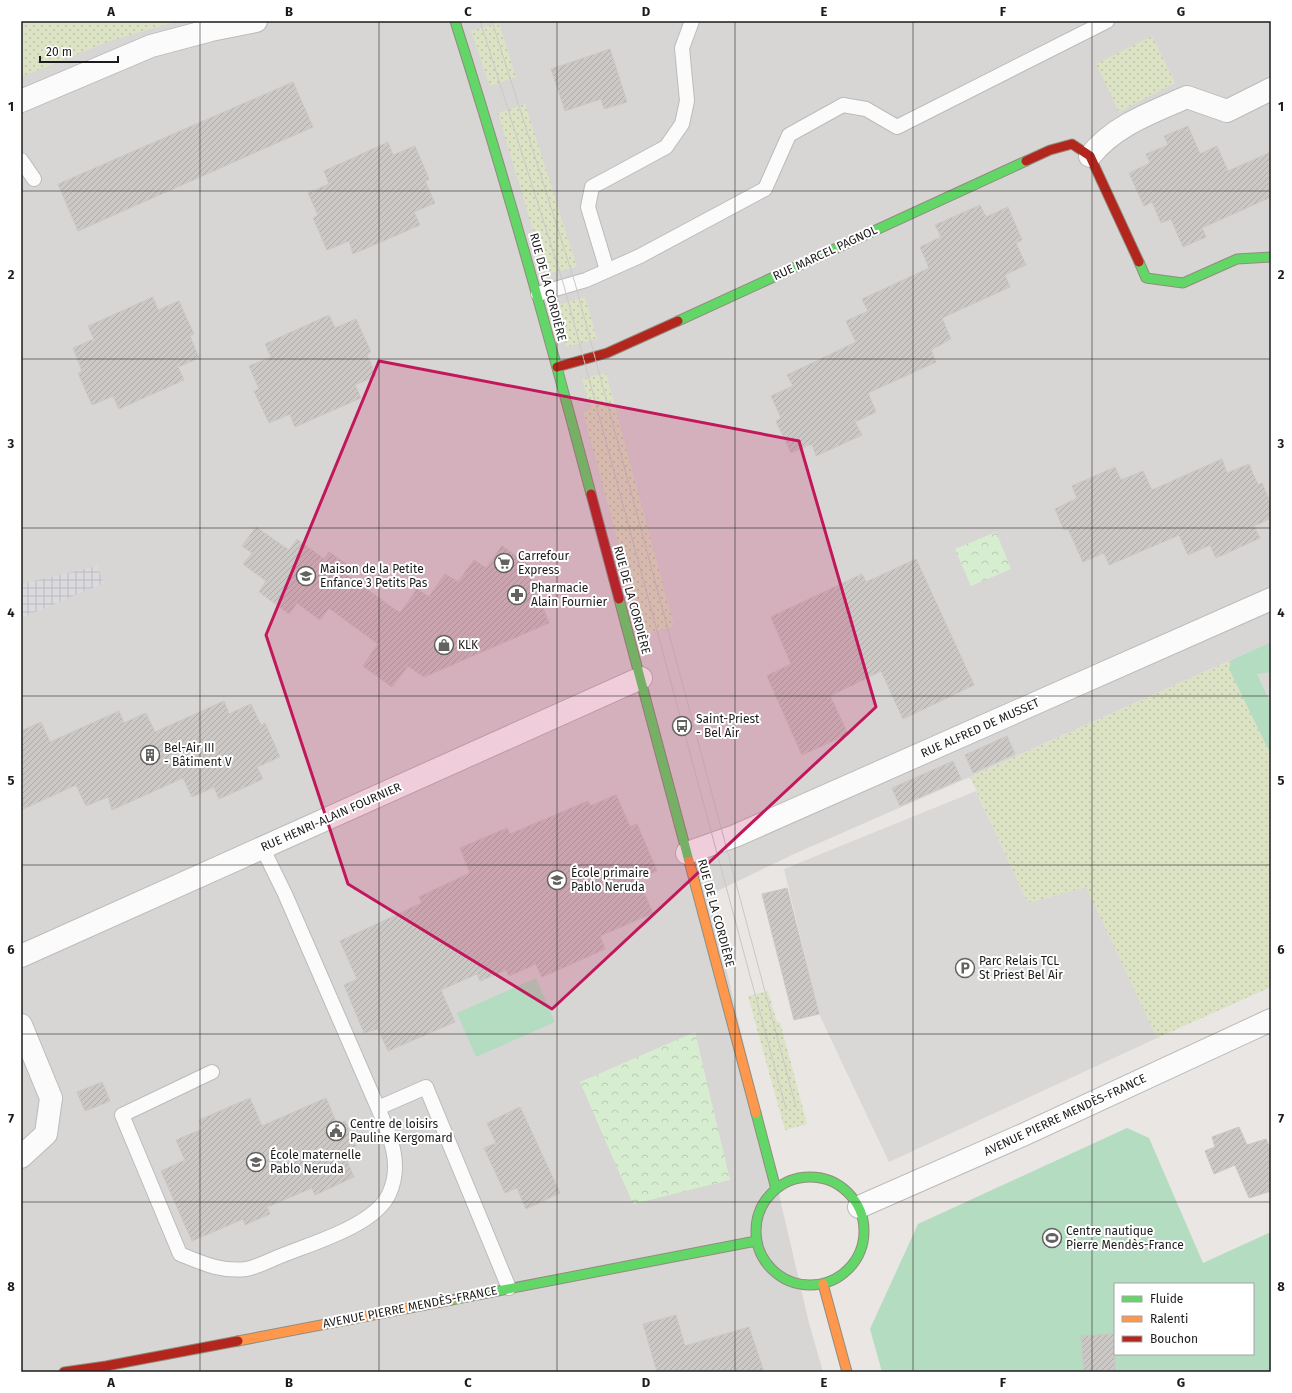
<svg xmlns="http://www.w3.org/2000/svg" width="1292" height="1393" font-family="'Fira Sans',sans-serif">
	<style>
		.residential { fill: #d8d6d5 }
		.grass { fill: url(#grass-dots) }
		.park { fill: url(#park-crowns) }
		.pitch { fill: #b3dcc0; fill-rule: evenodd }
		.parking { fill: #d9d8d7 }
		.plaza { fill: url(#plaza-grid) }
		.building { fill: url(#building-hatch); stroke: #ccc7c5 }
		.lines { fill: none; stroke-linecap: round; stroke-linejoin: round }
		.lane-casing { stroke: #bcbbba; stroke-width: 16 }
		.street-casing { stroke: #bcbbba; stroke-width: 24 }
		.fast-casing { stroke: #908d7e; stroke-width: 11 }
		.slow-casing { stroke: #908d7e; stroke-width: 11 }
		.jam-casing { stroke: #908d7e; stroke-width: 11 }
		.lane { stroke: #fcfbfb; stroke-width: 14 }
		.street { stroke: #fcfbfb; stroke-width: 22 }
		.fast { stroke: #63d668; stroke-width: 9 }
		.slow { stroke: #ff974d; stroke-width: 9 }
		.jam { stroke: #b3261e; stroke-width: 9 }
		.tram { stroke: #c9c8c8; stroke-width: 1 }
		.marked { fill: #c2185b; fill-opacity: 0.2; stroke: #c2185b; stroke-width: 3; stroke-linejoin: round }
		.grid { fill: none; stroke: #1b1b1b; stroke-width: 1; stroke-opacity: 0.55 }
		.labels { text-anchor: middle; dominant-baseline: central; stroke-width: 4; stroke-linejoin: round; paint-order: stroke }
		.street-label { font-size: 12px; fill: #1b1b1b; stroke: #fff }
		.poi-label { font-size: 12px; fill: #1b1b1b; stroke: #fff; text-anchor: start }
		.neatline { fill: none; stroke: #1b1b1b; stroke-width: 1.5 }
		.grid-label { font-size: 13px; text-anchor: middle; font-weight: bold; fill: #1b1b1b }
	</style>
	<defs>
		<pattern id="grass-dots" width="8" height="8" patternUnits="userSpaceOnUse"><rect width="8" height="8" fill="#dce3c4"/><path d="M2 2h.1M6 6h.1" fill="none" stroke="#bcc2a8" stroke-width="1.8" stroke-linecap="round"/></pattern>
		<pattern id="park-crowns" width="20" height="18" patternUnits="userSpaceOnUse"><rect width="20" height="18" fill="#d7edd0"/><path d="M2 6a3 3 0 1 1 6 0M12 15a3 3 0 1 1 6 0" fill="none" stroke="#b8cbb2"/></pattern>
		<pattern id="plaza-grid" width="8" height="8" patternUnits="userSpaceOnUse"><rect width="8" height="8" fill="#dbdade"/><path d="M0 4h8M4 0v8" fill="none" stroke="#bbbabe"/></pattern>
		<pattern id="building-hatch" width="6" height="6" patternUnits="userSpaceOnUse"><rect width="6" height="6" fill="#ccc8c6"/><path d="M-1 1l2-2M0 6l6-6M5 7l2-2" fill="none" stroke="#afabaa"/></pattern>
	</defs>
	<rect width="100%" height="100%" fill="#e9e6e3"/>
	<path class="residential" d="M21,21H1271V642L970,777L794,854L709,895L809,1323L823,1372H21Z"/>
	<path class="grass" d="M21,21H178L110,41L21,77Z
		M499,23L516,77L490,86L471,31Z
		M1152,36L1175,83L1119,112L1096,64Z
		M525,104L577,267L546,274L498,113Z
		M585,297L597,339L566,347L555,306Z
		M606,373L674,626L643,635L583,412L591,409L582,379Z
		M1231,660L1229,669L1271,755V987L1157,1038L1086,888L1028,903L970,777Z
		M768,991L777,1022H780L807,1124L785,1130L748,996Z"/>
	<path class="park" d="M996,532L1011,569L971,586L955,549Z
		M695,1032L730,1180L633,1204L580,1082Z"/>
	<path class="pitch" d="M1271,642V755L1229,669L1231,660Z
		M536,978L555,1022L476,1057L457,1013Z
		M1127,1128L1149,1138L1203,1263L1271,1232V1372H882L870,1329L918,1224ZM1115,1284H1253V1354H1115Z"/>
	<path class="parking" d="M1271,672V704L1257,674Z
		M976,791L1028,903L1086,887L1157,1038L889,1162L819,1014L784,869Z"/>
	<path class="plaza" d="M97,566L104,583L21,618V584Z"/>
	<path class="building" d="M610,49L627,102L604,109L601,99L565,111L551,69Z
		M293,82L313,127L78,231L58,184Z
		M1188,126L1200,154L1217,146L1228,171L1271,152V197L1202,228L1206,237L1183,247L1171,219L1161,223L1152,202L1144,206L1129,173L1150,163L1146,154L1168,145L1164,136Z
		M388,142L393,155L415,146L429,179L425,181L435,203L414,212L420,225L353,254L349,241L327,250L313,218L318,215L308,193L329,184L324,171Z
		M980,205L986,217L1008,207L1022,240L1016,243L1026,265L1005,275L1010,287L942,318L951,339L931,350L936,362L868,393L876,412L855,422L862,435L816,456L812,444L791,453L776,421L781,418L771,396L793,386L787,375L856,342L846,321L868,311L862,299L929,268L920,247L941,237L935,225Z
		M153,297L158,310L179,301L194,334L190,336L199,358L178,367L184,380L119,409L113,396L92,405L78,373L82,371L73,348L94,339L88,326Z
		M329,315L335,328L356,319L371,352L367,354L376,376L355,385L361,398L295,427L290,414L269,423L254,391L259,389L249,366L271,357L265,344Z
		M1222,459L1227,473L1249,464L1258,485L1262,483L1271,504V518L1254,526L1260,538L1216,558L1210,545L1188,555L1179,535L1109,565L1104,553L1083,562L1068,529L1064,530L1055,509L1077,498L1072,486L1115,467L1121,480L1143,471L1152,490Z
		M256,527L289,550L297,539L324,559L329,552L352,568L347,575L400,613L417,589L429,597L445,574L458,582L474,560L486,568L502,546L529,565L527,569L549,623L424,677L408,666L392,687L363,666L378,644L329,608L320,620L297,603L289,614L259,592L266,581L243,564L252,553L242,546Z
		M916,559L974,685L903,719L881,671L830,696L848,734L802,755L767,676L791,664L771,617L862,574L866,582Z
		M224,701L229,714L251,704L261,725L265,723L280,757L257,767L263,779L219,799L214,787L192,797L183,778L112,810L108,797L86,806L76,785L21,810V731L41,722L50,742L119,711L124,723L146,713L155,732Z
		M1007,736L1015,754L973,773L965,755Z
		M953,761L961,779L900,806L892,788Z
		M616,795L630,827L637,824L657,871L638,879L653,913L600,936L605,949L542,977L536,964L509,976L506,970L480,981L477,974L441,990L455,1022L388,1051L378,1029L364,1033L344,985L357,979L340,941L422,903L419,897L470,873L460,848L507,828L510,834L588,801L590,806Z
		M787,888L819,1014L794,1020L762,894Z
		M102,1082L110,1101L85,1111L77,1092Z
		M250,1098L262,1126L326,1098L337,1124L345,1121L356,1147L343,1152L354,1177L315,1195L312,1188L267,1207L270,1214L245,1225L243,1219L192,1241L161,1171L185,1160L176,1140L202,1129L199,1120Z
		M520,1107L560,1193L526,1209L517,1188L505,1193L484,1148L496,1143L487,1123Z
		M1239,1127L1247,1145L1266,1139L1271,1150V1191L1249,1198L1235,1165L1214,1174L1205,1151L1215,1147L1212,1137Z
		M676,1315L685,1346L749,1327L764,1372H657L643,1324Z
		M1115,1334V1372H1084L1081,1336Z"/>
	<g class="lines">
		<defs>
			<path id="lane" d="M21,160L34,179
				M607,270L588,207L592,187L666,147L682,124L687,101L682,48L692,21
				M538,294L586,280L640,256L765,189L789,135L843,105L866,109L897,127L1107,21
				M262,847L285,894L378,1108L426,1087L509,1288
				M212,1072L122,1115L180,1254C202,1263 221,1272 246,1269C258,1267 272,1259 283,1255C313,1243 375,1225 389,1194C403,1164 390,1136 378,1108"/>
			<path id="street" d="M21,101L151,46L211,30L256,21
				M1090,156C1115,125 1151,113 1187,97L1227,111L1271,89
				M687,853L735,836L1271,599
				M21,956L641,678
				M21,1025L51,1098L46,1134L21,1157
				M859,1207L1025,1134L1271,1020"/>
			<path id="fast" d="M455,21C505,178 549,335 591,494
				M1139,262L1146,278L1183,283L1237,259L1271,257
				M678,321L1026,161
				M619,599L689,861
				M756,1113L776,1189
				M756 1231a54 54 0 1 1 108 0a54 54 0 1 1-108 0Z
				M451,1300L756,1241"/>
			<path id="slow" d="M689,861L756,1113
				M823,1284L847,1372
				M238,1341L451,1300"/>
			<path id="jam" d="M1026,161L1050,150L1072,144L1090,156L1139,262
				M557,367L607,353L678,321
				M591,494L619,599
				M64,1372L106,1366L238,1341"/>
		</defs>
		<use href="#lane" class="lane-casing"/>
		<use href="#street" class="street-casing"/>
		<use href="#fast" class="fast-casing"/>
		<use href="#slow" class="slow-casing"/>
		<use href="#jam" class="jam-casing"/>
		<use href="#lane" class="lane"/>
		<use href="#street" class="street"/>
		<use href="#fast" class="fast"/>
		<use href="#slow" class="slow"/>
		<use href="#jam" class="jam"/>
		<path class="tram" d="M480,21L564,286L786,1109
			M492,21L575,283L796,1107"/>
	</g>
	<path class="marked" d="M379,361L799,441L876,707L552,1009L348,884L266,635Z"/>
	<path class="grid" d="M200,21V1372M379,21V1372M557,21V1372M735,21V1372M913,21V1372M1092,21V1372M21,191H1271M21,359H1271M21,528H1271M21,696H1271M21,865H1271M21,1034H1271M21,1202H1271"/>
	<defs>
		<symbol id="supermarket-ring" viewBox="-11 -11 22 22"><circle r="9.5" fill="#fff" stroke="#636261" stroke-width="1.5"/><path d="M-6-5.5h2.5l.6 2H6L4.5 2H-2.5L-4.4-4H-6ZM-1.5 3.2a1.3 1.3 0 1 0 .1 0ZM3 3.2a1.3 1.3 0 1 0 .1 0Z" fill="#636261"/></symbol>
		<symbol id="school-ring" viewBox="-11 -11 22 22"><circle r="9.5" fill="#fff" stroke="#636261" stroke-width="1.5"/><path d="M0-5L7-2L0 1L-7-2ZM-4 1L0 2.5L4 1V4Q0 6-4 4Z" fill="#636261"/></symbol>
		<symbol id="pharmacy-ring" viewBox="-11 -11 22 22"><circle r="9.5" fill="#fff" stroke="#636261" stroke-width="1.5"/><path d="M-2-6h4v4h4v4h-4v4h-4v-4h-4v-4h4Z" fill="#636261"/></symbol>
		<symbol id="shop-ring" viewBox="-11 -11 22 22"><circle r="9.5" fill="#fff" stroke="#636261" stroke-width="1.5"/><path d="M-5-2.5h2.3a2.7 3.5 0 0 1 5.4 0H5L5.5 6h-11ZM-1.5-2.5h3a1.5 2.3 0 0 0-3 0Z" fill="#636261"/></symbol>
		<symbol id="bus-ring" viewBox="-11 -11 22 22"><circle r="9.5" fill="#fff" stroke="#636261" stroke-width="1.5"/><path d="M-5-6H5V4H4V6H2V4H-2V6H-4V4H-5ZM-3.5-4V0h7V-4ZM-3.5 1.2v1.5H-2V1.2ZM2 1.2v1.5H3.5V1.2Z" fill="#636261"/></symbol>
		<symbol id="building-ring" viewBox="-11 -11 22 22"><circle r="9.5" fill="#fff" stroke="#636261" stroke-width="1.5"/><path d="M-4-6H4V6H1V3H-1V6H-4ZM-2.5-4.3h1.7v1.8h-1.7ZM.8-4.3h1.7v1.8H.8ZM-2.5-1h1.7V.8h-1.7ZM.8-1h1.7V.8H.8Z" fill="#636261"/></symbol>
		<symbol id="parking-ring" viewBox="-11 -11 22 22"><circle r="9.5" fill="#fff" stroke="#636261" stroke-width="1.5"/><path d="M-3.5-5.5H1a3.5 3.5 0 0 1 0 7H-1V5.5H-3.5ZM-1-3.4V-.6H.8a1.4 1.4 0 0 0 0-2.8Z" fill="#636261"/></symbol>
		<symbol id="civic-ring" viewBox="-11 -11 22 22"><circle r="9.5" fill="#fff" stroke="#636261" stroke-width="1.5"/><path d="M-.6-6.5H3V-4.5H.6V-3L4-1V1h2V6H-6V1h2V-1L-.6-3ZM-1.2 2.5V6h2.4V2.5Z" fill="#636261"/></symbol>
		<symbol id="stadium-ring" viewBox="-11 -11 22 22"><circle r="9.5" fill="#fff" stroke="#636261" stroke-width="1.5"/><path d="M0-5a6.5 5 0 1 0 0 10a6.5 5 0 1 0 0-10ZM-3.5-1.8h7v3.6h-7Z" fill="#636261"/></symbol>
	</defs>
	<g fill-rule="evenodd">
		<use href="#supermarket-ring" x="493" y="552" width="22" height="22"/>
		<use href="#school-ring" x="295" y="565" width="22" height="22"/>
		<use href="#pharmacy-ring" x="506" y="584" width="22" height="22"/>
		<use href="#shop-ring" x="433" y="634" width="22" height="22"/>
		<use href="#bus-ring" x="671" y="715" width="22" height="22"/>
		<use href="#building-ring" x="139" y="744" width="22" height="22"/>
		<use href="#school-ring" x="546" y="869" width="22" height="22"/>
		<use href="#parking-ring" x="954" y="957" width="22" height="22"/>
		<use href="#civic-ring" x="325" y="1120" width="22" height="22"/>
		<use href="#school-ring" x="245" y="1151" width="22" height="22"/>
		<use href="#stadium-ring" x="1041" y="1227" width="22" height="22"/>
	</g>
	<g class="labels">
		<g class="street-label">
			<text transform="translate(825 253) rotate(-25)">RUE MARCEL PAGNOL</text>
			<text transform="translate(548 287) rotate(75)">RUE DE LA CORDIÈRE</text>
			<text transform="translate(632 600) rotate(75)">RUE DE LA CORDIÈRE</text>
			<text transform="translate(980 728) rotate(-24)">RUE ALFRED DE MUSSET</text>
			<text transform="translate(331 817) rotate(-24)">RUE HENRI-ALAIN FOURNIER</text>
			<text transform="translate(716 913) rotate(75)">RUE DE LA CORDIÈRE</text>
			<text transform="translate(1065 1115) rotate(-25)">AVENUE PIERRE MENDÈS-FRANCE</text>
			<text transform="translate(410 1307) rotate(-11)">AVENUE PIERRE MENDÈS-FRANCE</text>
		</g>
		<g class="poi-label">
			<text x="518" y="556">Carrefour<tspan x="518" dy="14">Express</tspan></text>
			<text x="320" y="569">Maison de la Petite<tspan x="320" dy="14">Enfance 3 Petits Pas</tspan></text>
			<text x="531" y="588">Pharmacie<tspan x="531" dy="14">Alain Fournier</tspan></text>
			<text x="458" y="645">KLK</text>
			<text x="696" y="719">Saint-Priest<tspan x="696" dy="14">- Bel Air</tspan></text>
			<text x="164" y="748">Bel-Air III<tspan x="164" dy="14">- Bâtiment V</tspan></text>
			<text x="571" y="873">École primaire<tspan x="571" dy="14">Pablo Neruda</tspan></text>
			<text x="979" y="961">Parc Relais TCL<tspan x="979" dy="14">St Priest Bel Air</tspan></text>
			<text x="350" y="1124">Centre de loisirs<tspan x="350" dy="14">Pauline Kergomard</tspan></text>
			<text x="270" y="1155">École maternelle<tspan x="270" dy="14">Pablo Neruda</tspan></text>
			<text x="1066" y="1231">Centre nautique<tspan x="1066" dy="14">Pierre Mendès-France</tspan></text>
		</g>
	</g>
	<rect width="1292" height="1393" fill="none" stroke="#ffffff" stroke-width="44"/>
	<rect x="1114" y="1283" width="140" height="72" fill="#ffffff" stroke="#a4a4a4"/>
	<rect x="1122" y="1296" width="20" height="6" fill="#63d668" stroke="#a4a4a4"/>
	<text x="1150" y="1303" font-size="12" fill="#1b1b1b">Fluide</text>
	<rect x="1122" y="1316" width="20" height="6" fill="#ff974d" stroke="#a4a4a4"/>
	<text x="1150" y="1323" font-size="12" fill="#1b1b1b">Ralenti</text>
	<rect x="1122" y="1336" width="20" height="6" fill="#b3261e" stroke="#a4a4a4"/>
	<text x="1150" y="1343" font-size="12" fill="#1b1b1b">Bouchon</text>
	<path d="M40 56v6h78v-6" fill="none" stroke="#1b1b1b" stroke-width="2"/>
	<text x="46" y="56" font-size="12" fill="#1b1b1b" stroke="#ffffff" stroke-width="3" paint-order="stroke">20 m</text>
	<rect x="22" y="22" width="1248" height="1349" class="neatline"/>
	<g class="grid-label">
		<text x="111" y="16">A</text>
		<text x="289" y="16">B</text>
		<text x="468" y="16">C</text>
		<text x="646" y="16">D</text>
		<text x="824" y="16">E</text>
		<text x="1003" y="16">F</text>
		<text x="1181" y="16">G</text>
		<text x="11" y="111">1</text>
		<text x="1281" y="111">1</text>
		<text x="11" y="279">2</text>
		<text x="1281" y="279">2</text>
		<text x="11" y="448">3</text>
		<text x="1281" y="448">3</text>
		<text x="11" y="617">4</text>
		<text x="1281" y="617">4</text>
		<text x="11" y="785">5</text>
		<text x="1281" y="785">5</text>
		<text x="11" y="954">6</text>
		<text x="1281" y="954">6</text>
		<text x="11" y="1123">7</text>
		<text x="1281" y="1123">7</text>
		<text x="11" y="1291">8</text>
		<text x="1281" y="1291">8</text>
		<text x="111" y="1387">A</text>
		<text x="289" y="1387">B</text>
		<text x="468" y="1387">C</text>
		<text x="646" y="1387">D</text>
		<text x="824" y="1387">E</text>
		<text x="1003" y="1387">F</text>
		<text x="1181" y="1387">G</text>
	</g>
</svg>
